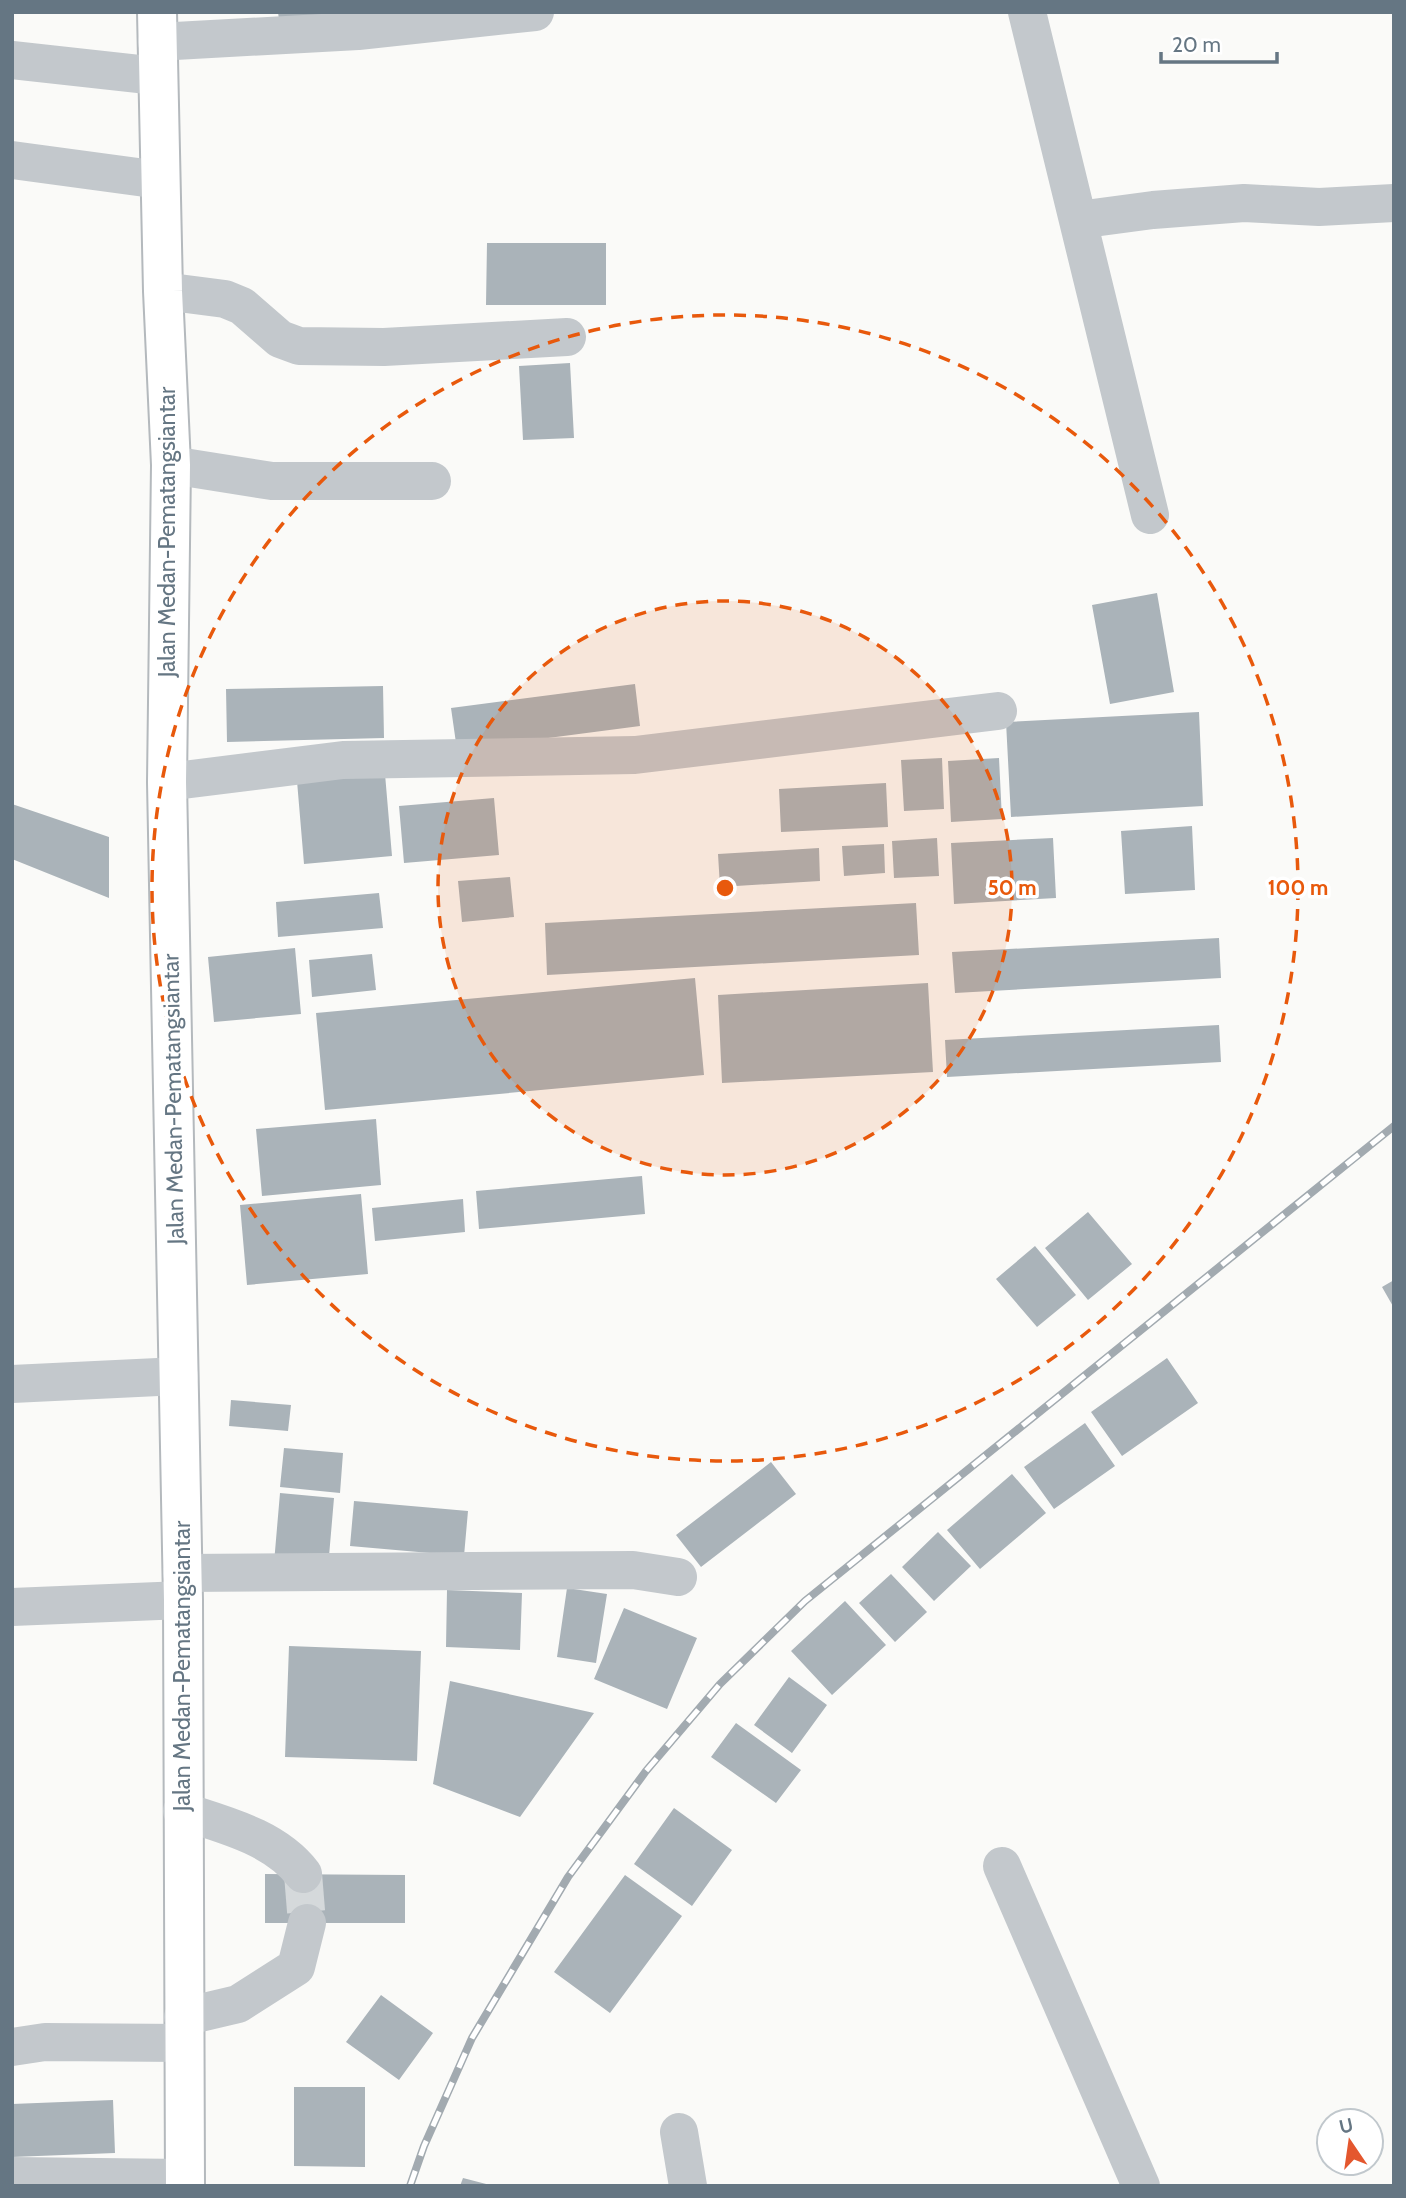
<svg xmlns="http://www.w3.org/2000/svg" width="1406" height="2198" font-family="Cabin,sans-serif">
	<style>
		.building { fill: #aab3b9 }
		.lines { fill: none; stroke-linecap: round; stroke-linejoin: round }
		.minor-tunnel { stroke: #d5d9db; stroke-width: 38; stroke-dasharray: 38 19; stroke-linecap: butt }
		.highway-casing { stroke: #b4b9bd; stroke-width: 42 }
		.minor { stroke: #c3c8cc; stroke-width: 38 }
		.highway { stroke: #fff; stroke-width: 38 }
		.rail-casing { stroke: #a2aab0; stroke-width: 8 }
		.rail { stroke: #fff; stroke-width: 5; stroke-dasharray: 16; stroke-linecap: butt }
		.ring { fill: none; stroke: #e8590c; stroke-width: 3.5; stroke-dasharray: 12 9 }
		.labels { text-anchor: middle; dominant-baseline: central; stroke-width: 7; stroke-linejoin: round; paint-order: stroke }
		.street-label { font-size: 23px; fill: #657683; stroke: #fff }
		.centre { fill: #e8590c; stroke: #fff; stroke-width: 3.5 }
		.ring-label { font-size: 21px; text-anchor: middle; font-weight: bold; fill: #e8590c; stroke: #fff; stroke-width: 7; stroke-linejoin: round; paint-order: stroke }
	</style>
	<rect width="100%" height="100%" fill="#fafaf8"/>
	<path class="building" d="M278,12H330V14L279,20Z
		M487,243H606V305H486Z
		M570,363L574,438L523,440L519,366Z
		M1157,593L1174,692L1110,704L1092,605Z
		M635,684L640,726L457,750L451,708Z
		M383,686L384,738L227,742L226,689Z
		M1199,712L1203,806L1011,817L1006,722Z
		M942,758L944,809L904,811L901,760Z
		M999,758L1002,819L951,822L948,761Z
		M385,774L392,856L304,864L297,781Z
		M886,783L888,827L781,832L779,789Z
		M494,798L499,855L404,863L399,806Z
		M12,804L109,837V898L12,859Z
		M1192,826L1195,890L1125,894L1121,831Z
		M937,838L939,876L894,878L892,841Z
		M1053,838L1056,898L954,904L951,843Z
		M884,844L885,873L844,876L842,846Z
		M819,848L820,881L720,887L718,854Z
		M510,877L514,917L462,922L458,881Z
		M379,893L383,928L278,937L276,902Z
		M916,903L919,955L547,975L545,923Z
		M1219,938L1221,978L955,993L952,952Z
		M295,948L301,1014L214,1022L208,957Z
		M372,954L376,990L312,997L309,960Z
		M695,978L704,1075L325,1110L316,1013Z
		M928,983L933,1072L722,1083L718,995Z
		M1219,1025L1221,1062L947,1077L945,1040Z
		M376,1119L381,1185L262,1196L256,1129Z
		M642,1176L645,1214L479,1229L476,1191Z
		M361,1194L368,1274L247,1285L240,1205Z
		M463,1199L465,1232L375,1241L372,1208Z
		M1088,1212L1132,1264L1088,1300L1045,1248Z
		M1035,1246L1076,1295L1037,1327L996,1279Z
		M1394,1280V1308L1382,1287Z
		M1167,1358L1198,1403L1122,1456L1091,1412Z
		M231,1400L291,1405L288,1431L229,1426Z
		M1085,1423L1115,1466L1054,1509L1024,1467Z
		M284,1448L343,1453L340,1493L280,1487Z
		M771,1462L796,1494L701,1567L676,1535Z
		M1012,1474L1046,1513L980,1569L947,1530Z
		M280,1493L334,1498L328,1568L274,1563Z
		M354,1501L468,1511L464,1556L350,1546Z
		M938,1532L971,1566L934,1601L902,1567Z
		M891,1574L927,1612L895,1642L859,1603Z
		M567,1588L607,1594L596,1663L557,1657Z
		M447,1590L522,1593L520,1650L446,1647Z
		M845,1601L886,1645L832,1695L791,1651Z
		M624,1608L697,1638L667,1709L594,1679Z
		M289,1646L421,1651L417,1761L285,1757Z
		M789,1677L827,1705L792,1753L754,1725Z
		M450,1681L594,1713L520,1817L433,1784Z
		M736,1723L801,1770L776,1803L711,1757Z
		M674,1808L732,1850L692,1906L634,1864Z
		M265,1874L405,1875V1923H265Z
		M625,1875L682,1916L610,2013L554,1972Z
		M381,1995L433,2033L399,2080L346,2042Z
		M294,2087H365V2167L294,2166Z
		M113,2100L115,2153L12,2157V2104Z
		M463,2178L490,2185V2186H460Z"/>
	<g class="lines">
		<path class="minor-tunnel" d="M303,1874L307,1923"/>
		<defs>
			<path id="highway" d="M157,12L163,291L171,465L167,782L183,1600L185,2186"/>
		</defs>
		<use href="#highway" class="highway-casing"/>
		<path class="minor" d="M1027,12L1150,515
			M157,42L358,31L535,12
			M12,60L157,76
			M12,160L160,180
			M1078,220L1153,210L1244,203L1319,207L1394,203
			M163,291L225,299L242,306L280,339L299,346L384,347L567,337
			M171,465L272,481H432
			M167,782L343,760L635,755L998,711
			M12,1384L179,1376
			M182,1573L633,1570L678,1577
			M12,1607L183,1600
			M182,1811C224,1825 275,1837 303,1874
			M1002,1866L1141,2186
			M183,2017L238,2004L296,1967L307,1923
			M12,2047L45,2042L184,2043
			M679,2132L688,2186
			M12,2176L185,2178"/>
		<use href="#highway" class="highway"/>
		<defs>
			<path id="rail" d="M410,2186L424,2146L472,2038L568,1877L646,1771L720,1684L805,1601L1394,1126"/>
		</defs>
		<use href="#rail" class="rail-casing"/>
		<use href="#rail" class="rail"/>
	</g>
	<circle cx="725" cy="888" r="287" fill="#e8590c" fill-opacity=".12"/>
	<g class="ring">
		<circle cx="725" cy="888" r="287"/>
		<circle cx="725" cy="888" r="573"/>
	</g>
	<g class="labels">
		<g class="street-label">
			<text transform="translate(167 532) rotate(-90)">Jalan Medan-Pematangsiantar</text>
			<text transform="translate(173 1099) rotate(-91)">Jalan Medan-Pematangsiantar</text>
			<text transform="translate(182 1666) rotate(-90)">Jalan Medan-Pematangsiantar</text>
		</g>
	</g>
	<circle cx="725" cy="888" r="10" class="centre"/>
	<g class="ring-label">
		<text x="1012" y="895">50 m</text>
		<text x="1298" y="895">100 m</text>
	</g>
	<rect width="1406" height="2198" fill="none" stroke="#657683" stroke-width="28"/>
	<g transform="translate(1350 2142) rotate(347)"><circle r="33" fill="#ffffff" stroke="#c1c8cd" stroke-width="2"/>
	<path d="M0-5L12 26L0 18L-12 26Z" fill="#e4572e"/>
	<text y="-10" font-size="19" font-weight="bold" text-anchor="middle" fill="#657683">U</text>
	</g>
	<path d="M1161 52v10h116v-10" fill="none" stroke="#657683" stroke-width="3.5"/>
	<text x="1172" y="52" font-size="21" fill="#657683" stroke="#ffffff" stroke-width="5" paint-order="stroke">20 m</text>
</svg>
